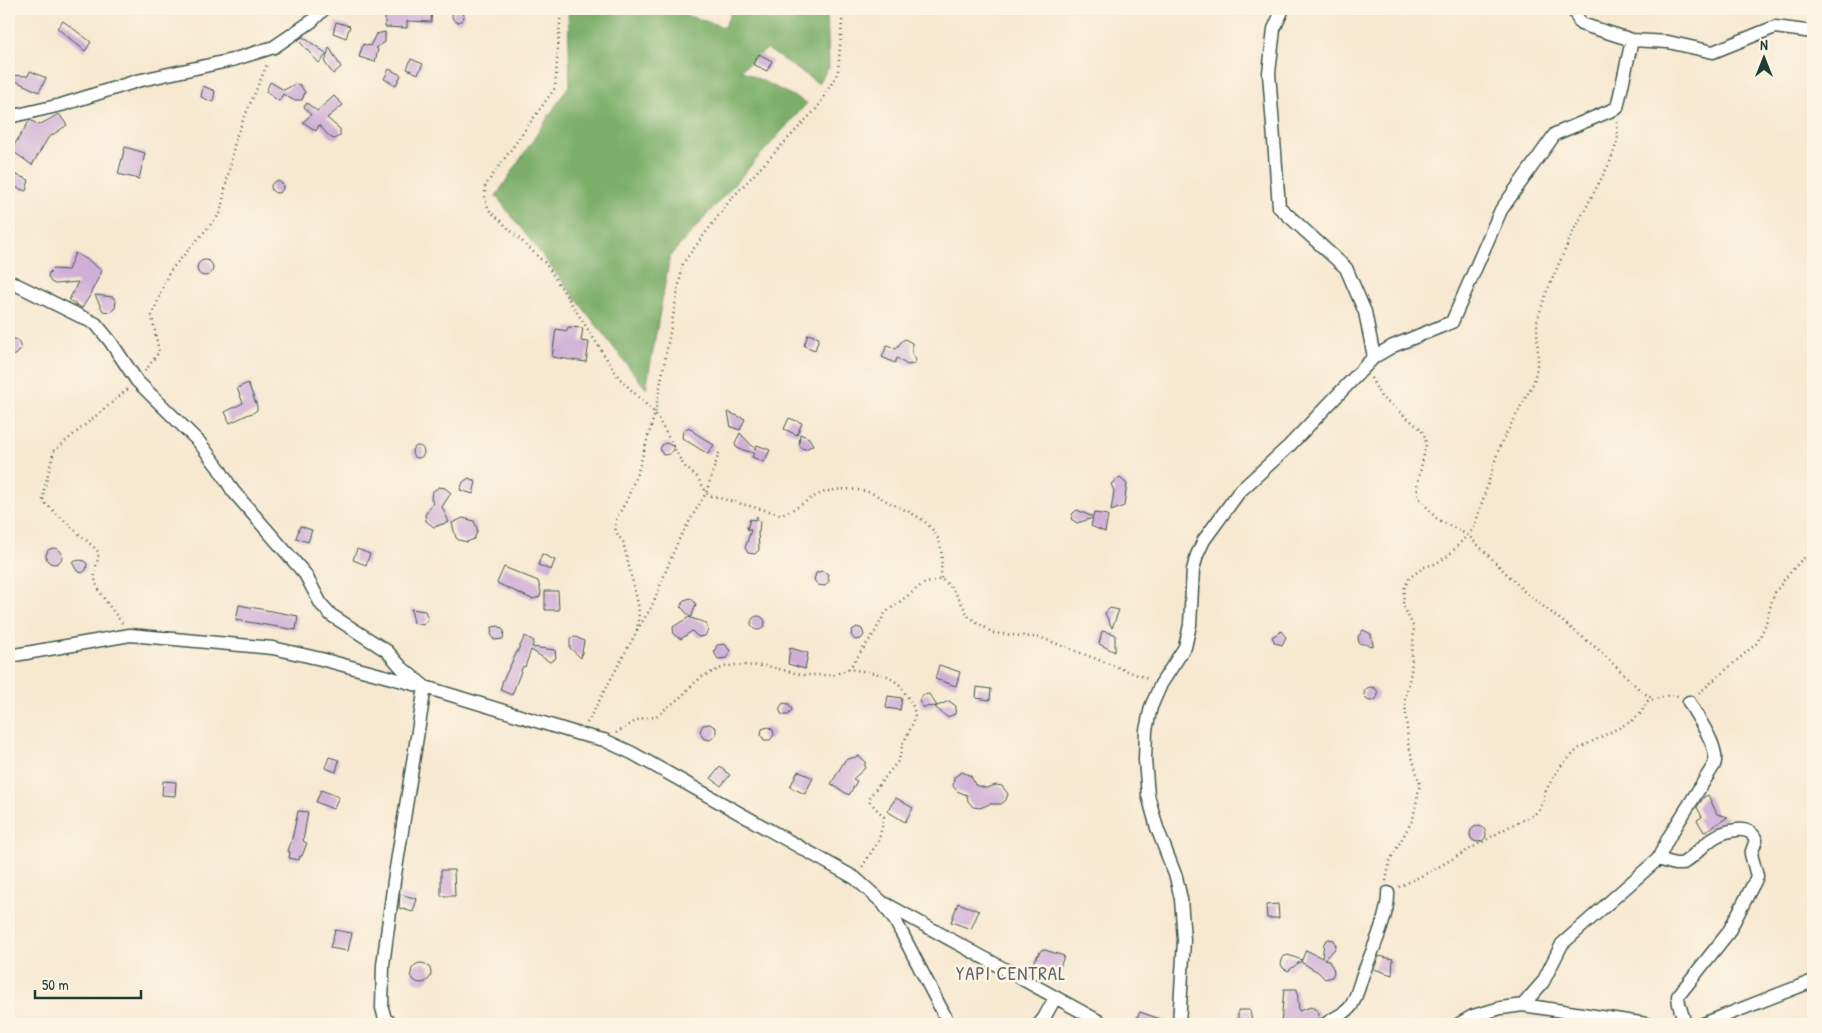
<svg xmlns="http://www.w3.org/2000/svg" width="1822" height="1033" font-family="'Patrick Hand',sans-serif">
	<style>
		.forest { fill: #7cae69; stroke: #4e764e }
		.building { fill: #cfafd7 }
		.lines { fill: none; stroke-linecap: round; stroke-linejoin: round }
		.street-casing { stroke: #3f574b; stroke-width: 15 }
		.path { stroke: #3f574b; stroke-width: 2.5; stroke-dasharray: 1 4; stroke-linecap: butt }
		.street { stroke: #fff; stroke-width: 12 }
		.labels { text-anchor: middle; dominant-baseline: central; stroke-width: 5; stroke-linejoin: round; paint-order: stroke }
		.quarter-label { font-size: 19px; letter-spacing: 1px; fill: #5d656d; stroke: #fcf5e5 }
	</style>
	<rect width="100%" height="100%" fill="#fcf5e5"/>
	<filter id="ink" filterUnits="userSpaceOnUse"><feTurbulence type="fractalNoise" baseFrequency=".02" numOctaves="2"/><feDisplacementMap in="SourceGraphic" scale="10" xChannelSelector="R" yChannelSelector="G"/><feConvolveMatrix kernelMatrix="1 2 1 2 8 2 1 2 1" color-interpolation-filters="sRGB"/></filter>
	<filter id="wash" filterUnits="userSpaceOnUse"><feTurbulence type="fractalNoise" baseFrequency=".0096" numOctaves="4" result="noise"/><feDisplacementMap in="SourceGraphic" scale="20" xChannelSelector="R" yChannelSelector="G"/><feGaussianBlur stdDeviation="1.12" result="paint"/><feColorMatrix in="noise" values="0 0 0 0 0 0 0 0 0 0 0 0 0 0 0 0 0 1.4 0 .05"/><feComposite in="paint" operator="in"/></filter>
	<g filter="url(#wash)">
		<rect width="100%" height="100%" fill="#f7e8d0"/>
		<path class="forest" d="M568,9H667L724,27L733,9H827L829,68L818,83L767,49L741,70L807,103L670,256L646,389L496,196L570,84Z"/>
		<g id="blocks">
			<path class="building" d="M385,9H432L431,22L407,21V28L385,27Z
				M452 16a6 6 0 1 1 12 0a6 6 0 1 1-12 0Z
				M63,21L91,42L85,51L57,28Z
				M336,22L350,26L346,38L333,33Z
				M385,32V42L376,48L378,49L375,62L359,57L363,44L370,46L376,34Z
				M303,37L327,54L319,63L298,40Z
				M329,47L341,67L333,74L325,63Z
				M759,54L772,61L767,71L753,64Z
				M411,59L423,64L418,74L407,69Z
				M389,69L401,75L396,85L384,79Z
				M30,71L46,78L39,92L9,78V75L28,76Z
				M270,82L284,90L295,84L300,85L305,92L302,100H293L283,94L279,101L266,92Z
				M203,86L215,91L213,102L201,97Z
				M334,96L343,105L327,118L340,129V136L334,139L330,137L319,125L316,131L303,122L311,115L304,107L307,103L317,111Z
				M59,114L67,125L48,138L32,165L11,150L30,120L39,125Z
				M125,147L145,153L139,179L118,174Z
				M11,173L29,180L26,191L9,185Z
				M271 187a6 6 0 1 1 12 0a6 6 0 1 1-12 0Z
				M75,253L88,260L102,271L90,294H91L82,308L69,300L78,282L55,284L51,282L48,277L49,273L53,269L68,270Z
				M197 268a8 8 0 1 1 16 0a8 8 0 1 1-16 0Z
				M95,295L113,297L116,301L115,308L111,312L103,311Z
				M568,327L583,328L581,341L589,342L586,362L552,357L556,329L567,331Z
				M808,334L819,338L815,350L804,346Z
				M9,336L18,341L21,348L17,354L9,358Z
				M905,339L912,343V353L916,360L914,364L907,365L897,358L895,363L882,357L887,345L896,349L902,341Z
				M248,383L257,406V410L253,413L249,414L230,423L225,412L243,403L237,388Z
				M728,412L745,419L740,430L731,427Z
				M789,418L802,423L797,435L784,429Z
				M689,427L695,433L714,445L708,454L682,438L683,431Z
				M740,433L755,449L757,445L770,450L764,462L752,457L754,453L739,449L736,447L735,443Z
				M800,434L809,438L813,445L806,449L801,448L799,444Z
				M667,443L674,447L670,454L663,455L660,449L663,444Z
				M412 452a6 6 0 1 1 12 0a6 6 0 1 1-12 0Z
				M469,478L476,482L473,494L460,490L463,482Z
				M1120,478L1127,484L1124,506L1111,511L1114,491L1111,484Z
				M439,487L445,488L451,493L442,507L449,522L434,527L426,521L425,515L433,503L431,498L432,492Z
				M1077,510L1093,517L1094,513L1108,515L1105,532L1091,526L1093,518L1077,523L1071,519L1073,513Z
				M757,516V520L760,521L759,532H758L759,550L755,554L748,553L745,548L751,530L747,529L750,519L755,520Z
				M463,518L474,521L477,528V532L474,539L467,542L459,540L456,538L452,523Z
				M300,526L312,530L308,542L296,538Z
				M46 556a8 8 0 1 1 16 0a8 8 0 1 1-16 0Z
				M357,549L370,554L366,565L353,560Z
				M542,554L555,560L551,570L538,565Z
				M80,560L84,561L87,564L86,570L82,573L77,571L72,562Z
				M504,567L538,581L541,592L540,597L532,599L497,583Z
				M822,571L828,574L829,581L825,586L818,585L814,580L816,573Z
				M545,591H558L559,610H545Z
				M691,598L696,604L691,618L706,623L708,630L705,636L698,637L692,631L681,639L674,635L673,627L689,617L691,618L681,607L684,600Z
				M239,605L298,616L296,630L236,620Z
				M1110,608L1119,610L1112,628L1105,613Z
				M411,609L425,611L428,619L423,625L414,623Z
				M751 623a7 7 0 1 1 14 0a7 7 0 1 1-14 0Z
				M499,626L504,631L503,639L494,640L491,634L492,627Z
				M857,627L862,629L864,635L861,639L855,640L851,635L852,630Z
				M1363,630L1371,634L1373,646L1359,643L1358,637Z
				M1102,631L1115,634V652L1099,644Z
				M1281,631L1286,637L1282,645L1275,643L1272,637Z
				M525,636L534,641L532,647L555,650L556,658L550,662L531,650L525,667L523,666L512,695L500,690L503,680Z
				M576,637L584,641L581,658L570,648V638Z
				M725,644L730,651L727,658L718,659L714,652L717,645Z
				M790,648L808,653L805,669L788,664Z
				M939,665L960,672L956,686L935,679Z
				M1364 694a7 7 0 1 1 14 0a7 7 0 1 1-14 0Z
				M977,687L991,689L990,700L976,698Z
				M929,694L937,706L923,707L919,701L922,695Z
				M888,696L902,698L900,710L886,708Z
				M949,701L956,706L955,714L947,717L935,707Z
				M783,703L789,704L792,710L788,715H782L779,709Z
				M710,724L716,728V735L710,740L703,738L700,731L703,725Z
				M768,727L773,730L774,735L770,740H764L761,735L762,729Z
				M859,756L865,761V768L853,779L857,781L849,795L831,784L845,760Z
				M329,757L339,760L336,772L325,768Z
				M720,767L730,775L721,786L711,778Z
				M798,771L813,778L805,794L790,787Z
				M962,772L971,776L975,785L986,788L996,785L1002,786L1008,794L1006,800L1001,804H990L980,808L973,807L968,801L967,795L957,791L953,786L954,777Z
				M163,781L176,782L175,796L162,795Z
				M321,790L339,797L333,809L316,802Z
				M1708,795L1717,814L1728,817L1704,832L1697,820L1702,817L1697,807L1704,797Z
				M896,798L913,808L905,822L887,811Z
				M298,811L308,812L303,841L307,843L302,856H300L299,860L289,858L290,852L288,851L292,839Z
				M1470 834a8 8 0 1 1 16 0a8 8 0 1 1-16 0Z
				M441,870H454L455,896H441Z
				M400,894L417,899L413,912L399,908Z
				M958,903L979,911L971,929L951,922Z
				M1278,904L1279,918H1267L1266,905Z
				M335,930L352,933L348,951L330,948Z
				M1328,939L1334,940L1336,946L1334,950L1324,959L1328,960L1333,968L1334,972L1332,977L1325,979L1318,972L1301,962L1306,950L1322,958L1324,943Z
				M1042,949L1064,956L1058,973L1033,962Z
				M1288,955L1302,960L1288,971L1283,968L1281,964L1283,957Z
				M1379,956L1393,959L1392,975L1374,969Z
				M411 973a10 10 0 1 1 20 0a10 10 0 1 1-20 0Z
				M1284,989H1297L1299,1011L1311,1007L1317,1010L1319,1014L1318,1024H1281Z
				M1238,1010H1250L1252,1022L1238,1023Z
				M1140,1012L1171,1023L1170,1024H1134Z"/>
		</g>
	</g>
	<g filter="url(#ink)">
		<use href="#blocks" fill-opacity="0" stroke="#3f574b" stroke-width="1"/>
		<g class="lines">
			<defs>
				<path id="street" d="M1283,9L1274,29L1269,73L1279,207L1346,268L1365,312L1374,357
					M1573,9L1581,24L1632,40L1668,42L1713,52L1775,27L1813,32
					M9,117L61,105L137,81L232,60L274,47L312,21L324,9
					M9,281L96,324L110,341L137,381L199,442L218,467L233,491L305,574L321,604L331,615L387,651L402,668L425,687L394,881L383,965L382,1008L385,1019L393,1024
					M9,656L130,635L273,648L321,659L425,687L579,734L604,740L632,753L855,878L883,903L896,922L949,1024
					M1658,859L1675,864H1682C1704,850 1708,833 1737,830C1746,829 1753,832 1756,840L1751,854L1757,876L1755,881L1728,933L1678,996L1679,1004L1685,1024
					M886,904L1104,1024
					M1523,1005L1543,982L1562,944L1658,859L1669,837L1714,765C1721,749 1697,717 1689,702
					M1039,1024L1044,1018L1055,998
					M1179,1024L1184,940L1181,899L1176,877L1157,828L1148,795L1145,760L1146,730L1151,707L1161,684L1185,647L1190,625L1193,570L1197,555L1204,540L1239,492L1289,446L1374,357L1393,346L1452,322L1501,210L1555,134L1617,108L1632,40
					M1326,1024C1334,1017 1345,1015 1351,1006C1356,998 1359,987 1362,977C1370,956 1389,915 1388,893
					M1459,1024L1473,1016L1501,1008L1523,1005L1647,1024
					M1703,1024L1813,981"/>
			</defs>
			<use href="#street" class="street-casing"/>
			<path class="path" d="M561,9L555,88L485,186V199L489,210L546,264L619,378L655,413L684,466L697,477L708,495L780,514C796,511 809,497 825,492C837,489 851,488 863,491C872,492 880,497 888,502C906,511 927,517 937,537C944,548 941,566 941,579
				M145,371L159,352L152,316L169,272L220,214L236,137L268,62
				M1371,378L1381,397L1421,429L1425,437L1426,445L1417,486L1419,498L1437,519L1468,535L1525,592L1599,650L1640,690L1653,699
				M122,623C114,612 96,591 95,578C93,567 101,560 97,550L46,504L43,499L44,490L54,451L128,389
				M637,630L651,608L678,541L706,493L719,453
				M849,669L875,632L885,613L923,584L941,579L950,586L958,597L969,617L993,633L1042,638L1148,679
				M1699,693L1757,643L1765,626L1774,594L1784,580L1801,560L1813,553
				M587,723L637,631L639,613L638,604L623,542L616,532L615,526L617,517L627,500L639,468L655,413L683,263L731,199L818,107L838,72L843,9
				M616,733L639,719L655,717L682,696L693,684L703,676L724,667L735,665L767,666L803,675H833L849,669L870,672L887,676L899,684L912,704L915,713L914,721L902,746L899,760L870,796V802L884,817L879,840L862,867
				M1386,881L1390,860L1413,819L1420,784L1408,743L1405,700L1411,672L1414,628L1403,605L1404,589L1409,578L1424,567L1435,564L1448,556L1474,528L1500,445L1534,382L1538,360L1537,321L1547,291L1572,234L1610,162L1618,140L1617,122
				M1399,887L1433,870L1512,825L1534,815L1540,809L1546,790L1559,768L1578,749L1632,721L1640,714L1648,701L1670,695L1679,696"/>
			<use href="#street" class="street"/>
		</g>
	</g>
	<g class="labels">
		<g class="quarter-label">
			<text x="1011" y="973">YAPI CENTRAL</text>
		</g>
	</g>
	<rect width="1822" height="1033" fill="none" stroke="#fcf5e5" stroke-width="30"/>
	<g transform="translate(1764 58)" stroke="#fcf5e5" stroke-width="4" paint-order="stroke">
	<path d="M0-4L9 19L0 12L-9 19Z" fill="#1f3d34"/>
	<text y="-8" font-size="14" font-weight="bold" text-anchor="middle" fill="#1f3d34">N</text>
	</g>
	<path d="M35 990v8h106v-8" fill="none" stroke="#1f3d34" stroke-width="2.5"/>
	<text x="42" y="990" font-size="15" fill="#1f3d34" stroke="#fcf5e5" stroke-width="4" paint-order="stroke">50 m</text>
</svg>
